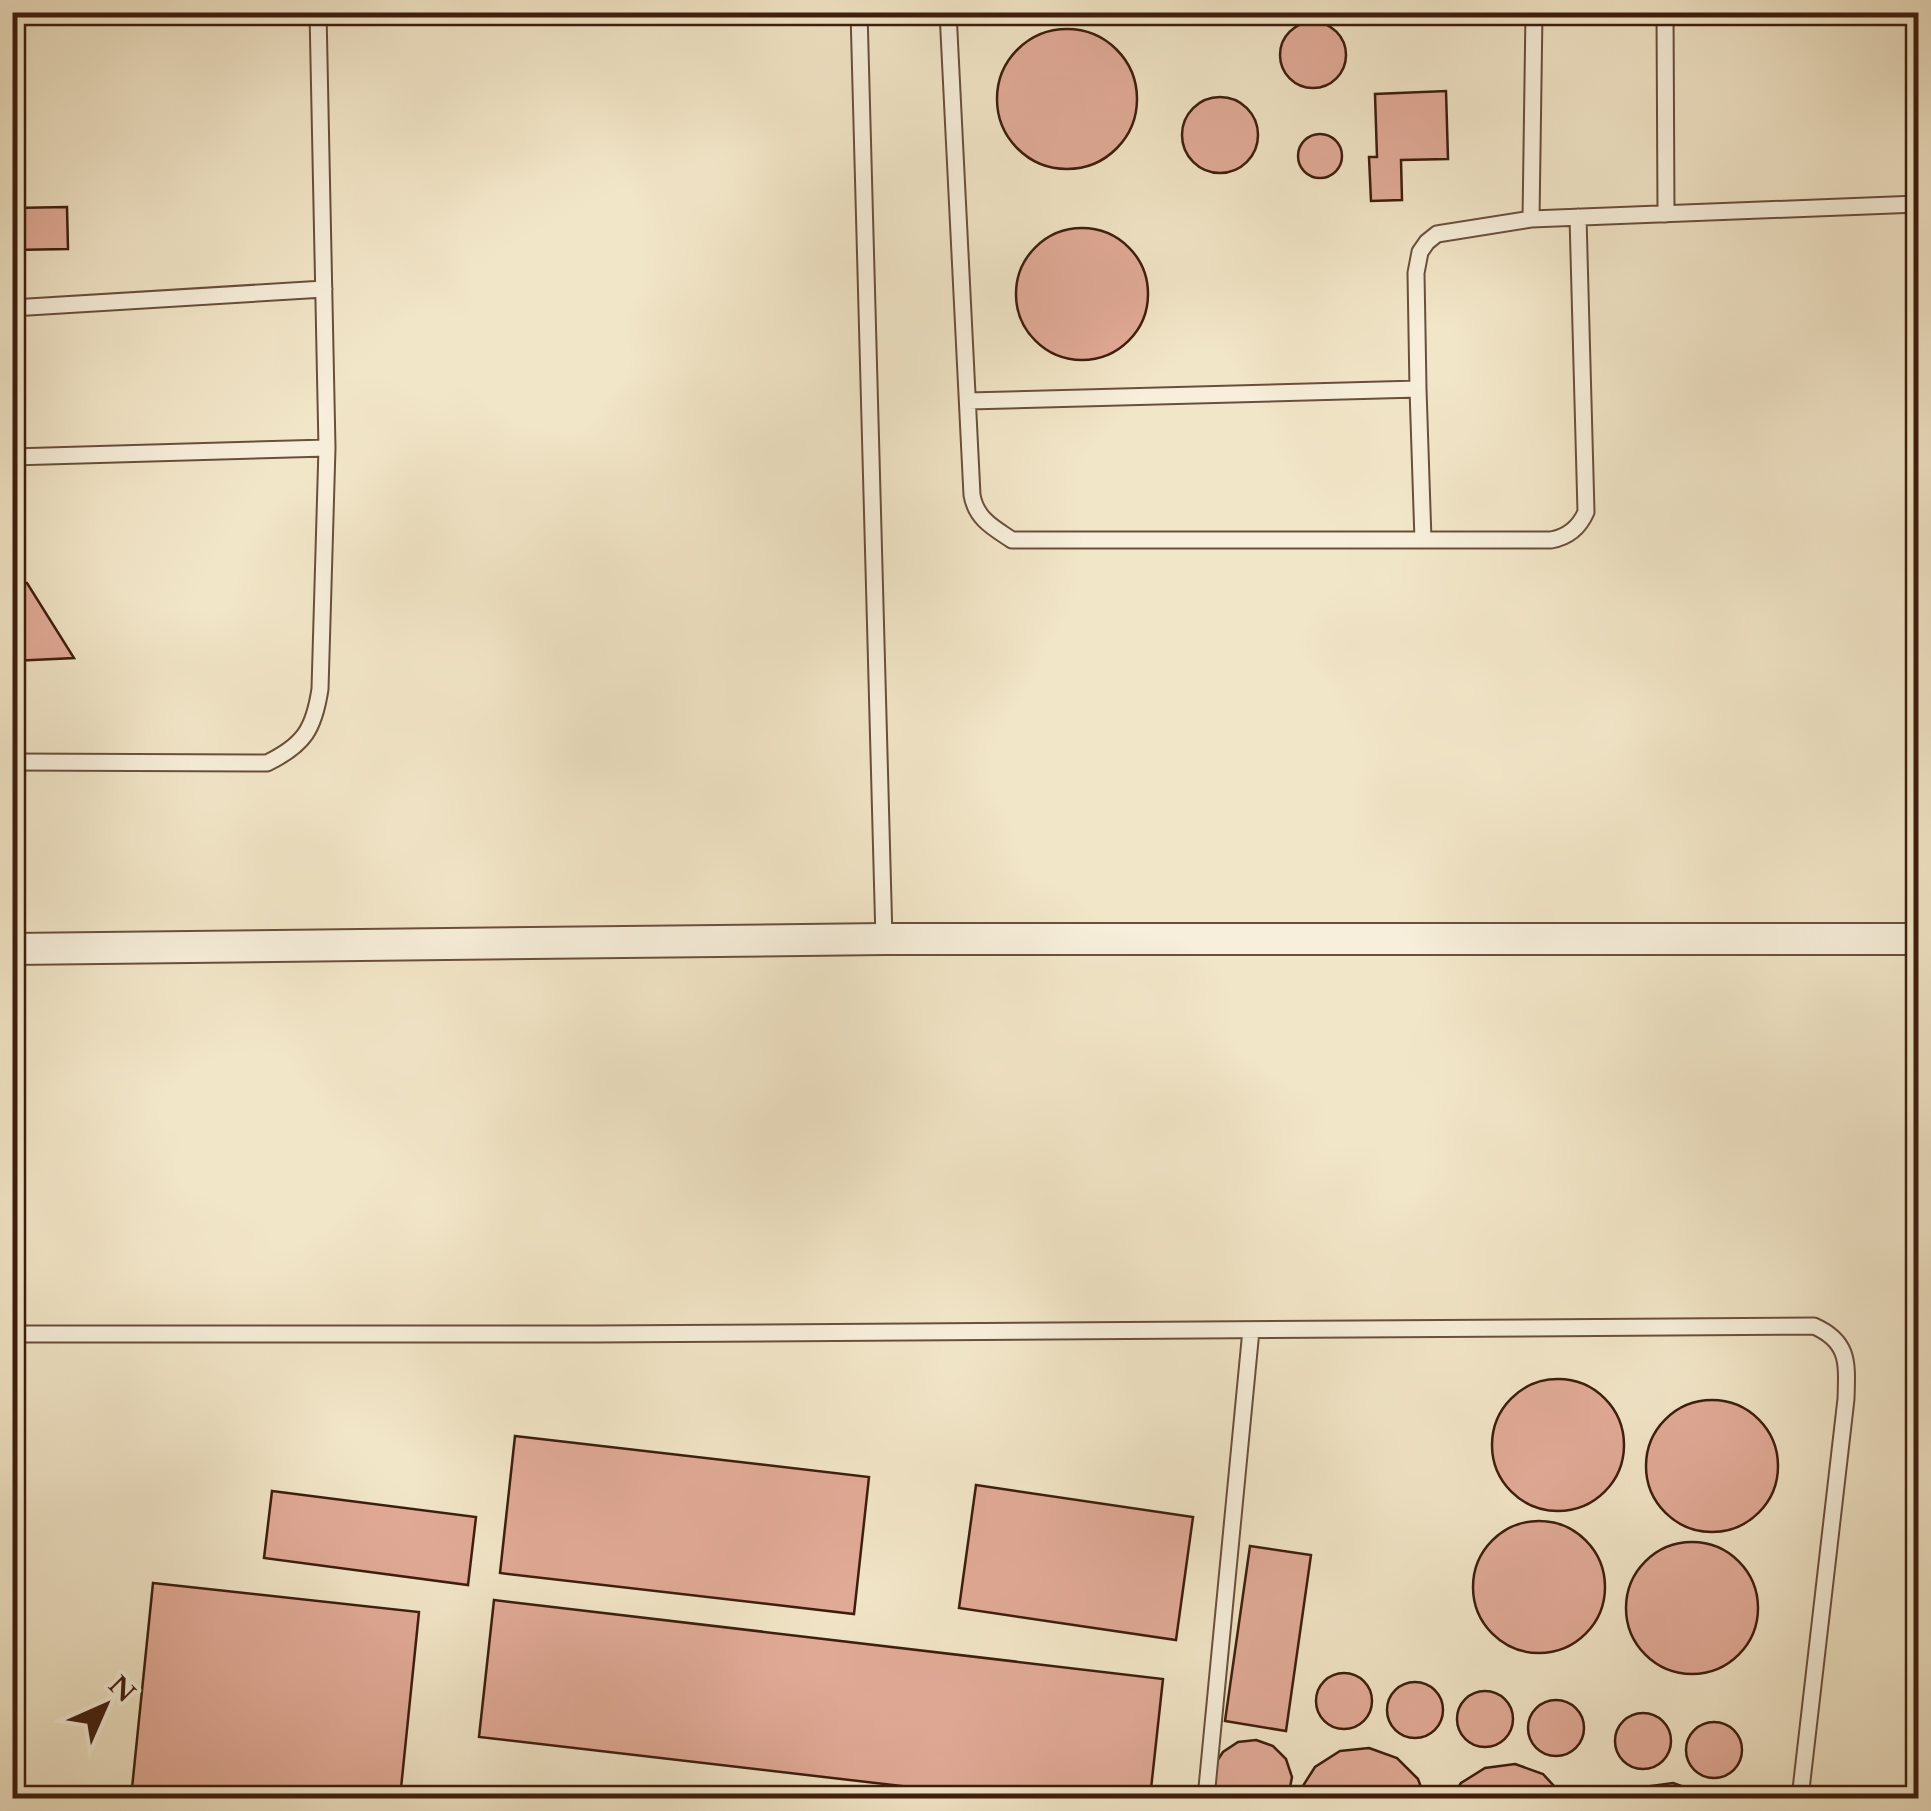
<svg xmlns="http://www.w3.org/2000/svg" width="1931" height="1811" font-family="Cardo,serif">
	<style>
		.building { fill: #e2ab98; stroke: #3d1d0c; stroke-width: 2.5 }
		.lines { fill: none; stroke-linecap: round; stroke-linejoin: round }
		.lane-casing { stroke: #6a4f3b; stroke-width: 19 }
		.street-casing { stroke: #6a4f3b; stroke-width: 34 }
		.lane { stroke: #f7efdb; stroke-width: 15 }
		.street { stroke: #f7efdb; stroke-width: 30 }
	</style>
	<rect width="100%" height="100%" fill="#f2e6c8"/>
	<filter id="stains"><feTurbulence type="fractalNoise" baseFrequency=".002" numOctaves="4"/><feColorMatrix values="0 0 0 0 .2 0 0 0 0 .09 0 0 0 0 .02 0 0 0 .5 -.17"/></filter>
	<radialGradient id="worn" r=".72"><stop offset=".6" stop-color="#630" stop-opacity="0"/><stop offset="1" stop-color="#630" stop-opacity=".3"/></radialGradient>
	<path class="building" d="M1372,12H1411V19L1373,20Z
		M1280 55a33 33 0 1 1 66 0a33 33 0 1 1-66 0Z
		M997 99a70 70 0 1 1 140 0a70 70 0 1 1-140 0Z
		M1446,91L1448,159L1401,160L1402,200L1371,201L1369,157H1377L1375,94Z
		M1182 135a38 38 0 1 1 76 0a38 38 0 1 1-76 0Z
		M1298 156a22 22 0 1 1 44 0a22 22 0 1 1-44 0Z
		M67,207L68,249L12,250V208Z
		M1016 294a66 66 0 1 1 132 0a66 66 0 1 1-132 0Z
		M12,583H27L74,658L12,661Z
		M1492 1445a66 66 0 1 1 132 0a66 66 0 1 1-132 0Z
		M1646 1466a66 66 0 1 1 132 0a66 66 0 1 1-132 0Z
		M515,1436L869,1477L854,1614L500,1573Z
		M976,1485L1193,1517L1176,1640L959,1608Z
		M272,1491L476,1517L468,1585L264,1558Z
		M1473 1587a66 66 0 1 1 132 0a66 66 0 1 1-132 0Z
		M1626 1608a66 66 0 1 1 132 0a66 66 0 1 1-132 0Z
		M1250,1546L1311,1555L1286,1731L1225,1721Z
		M153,1583L419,1612L400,1798H131Z
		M494,1600L1163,1679L1150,1798H1005L479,1737Z
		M1316 1701a28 28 0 1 1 56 0a28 28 0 1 1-56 0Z
		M1387 1710a28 28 0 1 1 56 0a28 28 0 1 1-56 0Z
		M1457 1719a28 28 0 1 1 56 0a28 28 0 1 1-56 0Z
		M1528 1728a28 28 0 1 1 56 0a28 28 0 1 1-56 0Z
		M1615 1741a28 28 0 1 1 56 0a28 28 0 1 1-56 0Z
		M1686 1750a28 28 0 1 1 56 0a28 28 0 1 1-56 0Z
		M1256,1740L1273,1746L1286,1759L1292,1777L1288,1798H1216L1211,1785L1213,1767L1223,1752L1238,1742Z
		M1369,1748L1397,1758L1418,1779L1425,1798H1299V1792L1315,1767L1340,1751Z
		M1515,1764L1543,1774L1565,1798H1451L1461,1783L1485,1768Z
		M1673,1783L1701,1793L1706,1798H1624L1644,1787Z"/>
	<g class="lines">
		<defs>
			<path id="lane" d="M859,12L884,939
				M948,12L972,495C976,519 994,528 1012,540H1551C1568,537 1579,528 1586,512L1578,217
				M1665,12L1666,214
				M1531,219L1534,12
				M12,308L324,289
				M1418,389L1423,540
				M968,401L1418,389L1416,273L1420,252L1427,242L1437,234L1531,219L1918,204
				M12,457L327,448L318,12
				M12,762L267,763C304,745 314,729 320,689L327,448
				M12,1334H595L1814,1326C1850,1342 1847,1364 1846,1399L1800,1798
				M1206,1798L1251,1330"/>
			<path id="street" d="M12,949L884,939H1918"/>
		</defs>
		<use href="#lane" class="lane-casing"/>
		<use href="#street" class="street-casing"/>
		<use href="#lane" class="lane"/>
		<use href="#street" class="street"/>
	</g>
	<rect width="1931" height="1811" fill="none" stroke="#f2e6c8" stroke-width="50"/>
	<rect x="15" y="15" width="1901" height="1781" fill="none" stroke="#3d1d0c" stroke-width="5"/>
	<rect x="25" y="25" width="1881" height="1761" fill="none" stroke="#3d1d0c" stroke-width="2.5"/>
	<g transform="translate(105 1706) rotate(45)" stroke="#f7efdb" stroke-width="8" paint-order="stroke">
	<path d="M0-8L18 38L0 25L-18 38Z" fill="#3d1d0c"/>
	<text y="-15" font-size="28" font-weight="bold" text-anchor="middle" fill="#3d1d0c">N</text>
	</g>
	<rect width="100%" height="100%" filter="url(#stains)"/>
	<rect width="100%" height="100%" fill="url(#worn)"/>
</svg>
